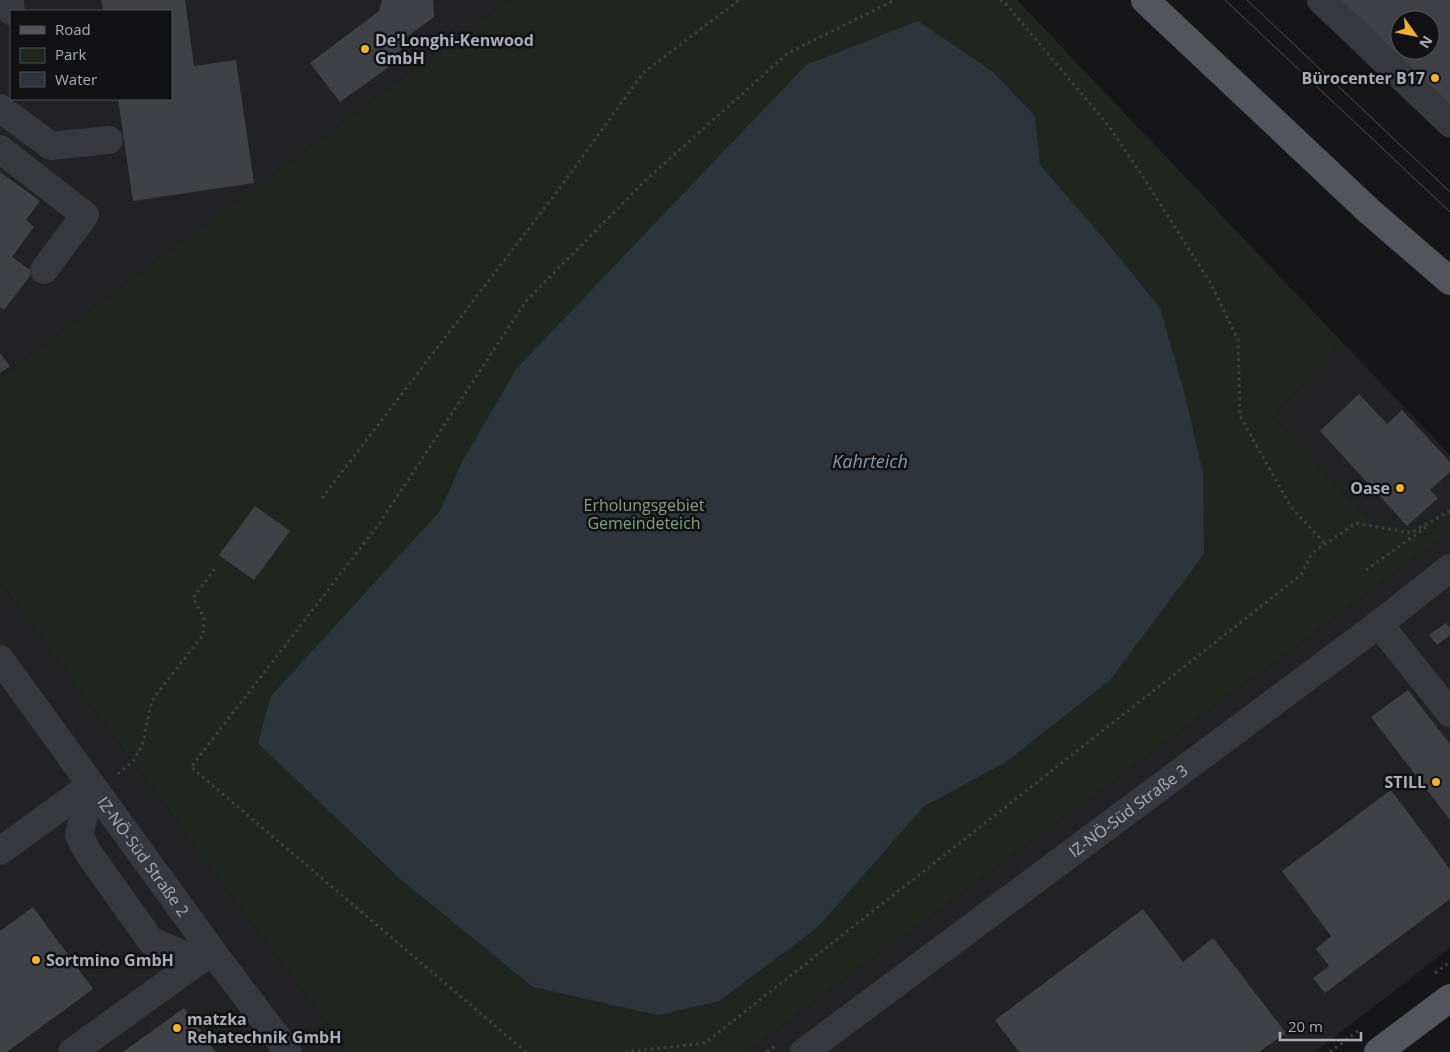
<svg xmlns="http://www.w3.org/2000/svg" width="1450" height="1052" font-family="'Open Sans',sans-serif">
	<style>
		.built { fill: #222225; fill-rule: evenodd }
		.green { fill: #1e261f }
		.water { fill: #2c353c }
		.building { fill: #404145; fill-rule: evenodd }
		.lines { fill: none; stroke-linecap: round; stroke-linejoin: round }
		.path { stroke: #3d3f44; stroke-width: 3; stroke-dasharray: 2.5 4; stroke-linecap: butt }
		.minor { stroke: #37383d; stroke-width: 28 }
		.major { stroke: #53555c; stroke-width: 28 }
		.tram { stroke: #4a4c52; stroke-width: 1 }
		.poi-dot { fill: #f2b134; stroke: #111113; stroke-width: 2 }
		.labels { text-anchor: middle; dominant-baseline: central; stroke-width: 5; stroke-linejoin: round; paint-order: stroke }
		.poi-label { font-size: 16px; font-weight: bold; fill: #a8adb8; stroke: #111113; text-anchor: start }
		.park-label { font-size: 16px; fill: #7fa381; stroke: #111113 }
		.street-label { font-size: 16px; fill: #a8adb8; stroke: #111113 }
		.water-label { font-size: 18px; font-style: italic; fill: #7f9bb3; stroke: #111113 }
	</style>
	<rect width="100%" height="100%" fill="#161618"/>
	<path class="built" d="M0,0H508L0,377ZM11,11H171V99H11Z
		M1342,342L1450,455V510L1412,527L1374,524L1272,417Z
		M1450,532V948L1315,1052H746Z
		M0,582L348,1052H0Z"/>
	<path class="green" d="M508,0H1017L1342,342L1272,417L1374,524L1412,527L1450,510V532L746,1052H348L0,582V377Z"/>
	<path class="water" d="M918,21L993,72L1035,116L1040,165L1105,240L1160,308L1183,388L1203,473L1204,554L1110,680L1006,762L924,806L818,927L719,1001L658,1015L533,987L399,878L258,743L271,696L440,511L462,462L517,368L806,65Z"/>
	<path class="building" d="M101,0H185L194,66L236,60L254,183L133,201L118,99H171V11H103Z
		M382,0H433L434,17L404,39L407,44L396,54L400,59L340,102L310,63L379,11Z
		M1339,0H1450V106ZM1400,20H1430V50H1400Z
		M0,172L40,201L26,220L34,227L12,257L33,272L4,310L0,307Z
		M0,353L10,366L0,373Z
		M1359,394L1387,424L1402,410L1450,462V472L1430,490L1438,498L1407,526L1320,431Z
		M255,506L290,531L254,580L219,555Z
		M1446,623L1450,628V635L1437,645L1429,635Z
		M1408,690L1450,744V820L1371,717Z
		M1391,790L1450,869V899L1325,993L1313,978L1329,966L1316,949L1331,936L1282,871Z
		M33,907L93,989L7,1052H0V931Z
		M1143,909L1183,962L1213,938L1286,1033L1259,1052H1019L995,1020Z
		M184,1008L216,1052H123L127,1049Z"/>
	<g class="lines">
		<path class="path" d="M1000,0L1005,3L1108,125L1147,183L1211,284L1238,340L1240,416L1291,507L1325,544
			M322,498L559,189L643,73L739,0
			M1366,570L1429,525
			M118,774L133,761L142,746L152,700L203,635L204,617L193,598L216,567
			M1435,973L1450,962
			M526,1052L191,767L379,524L526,301L646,180L788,53L895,0
			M625,1052L705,1043L1301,575L1312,553L1356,523L1410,533L1450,511
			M767,1052L777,1045
			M1330,1052L1358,1031"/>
		<g class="minor">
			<path d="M10,0L11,11"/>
			<path d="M1321,0L1450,123"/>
			<path d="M0,108L51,146L109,140"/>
			<path d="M0,149L85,215L44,270"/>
			<path d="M1379,624L1450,713"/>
			<path id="s1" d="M0,659L212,951L288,1052"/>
			<path d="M91,785L79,835L87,851L151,941L199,961"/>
			<path d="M0,851L91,785"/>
			<path d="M72,1052L211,952"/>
			<path id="s2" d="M804,1052L1379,624L1450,568"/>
		</g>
		<path class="major" d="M1145,0L1369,211L1450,281
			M1378,1052L1450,998"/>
		<path class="tram" d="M1225,0L1450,212
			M1247,0L1450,192"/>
	</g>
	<g class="poi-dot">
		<circle cx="365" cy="49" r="5"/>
		<circle cx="1435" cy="78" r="5"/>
		<circle cx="1400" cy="488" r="5"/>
		<circle cx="1436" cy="782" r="5"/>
		<circle cx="36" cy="960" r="5"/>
		<circle cx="177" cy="1028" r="5"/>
	</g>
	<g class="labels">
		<g class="poi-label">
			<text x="375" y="40">De'Longhi-Kenwood<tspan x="375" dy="18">GmbH</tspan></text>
			<text x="1425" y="78" text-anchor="end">Bürocenter B17</text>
			<text x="1390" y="488" text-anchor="end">Oase</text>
			<text x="1426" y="782" text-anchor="end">STILL</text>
			<text x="46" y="960">Sortmino GmbH</text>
			<text x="187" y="1019">matzka<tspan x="187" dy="18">Rehatechnik GmbH</tspan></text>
		</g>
		<g class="park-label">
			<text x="644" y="505">Erholungsgebiet<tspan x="644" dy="18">Gemeindeteich</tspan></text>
		</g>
		<g class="street-label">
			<text stroke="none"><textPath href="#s2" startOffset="404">IZ-NÖ-Süd Straße 3</textPath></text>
			<text stroke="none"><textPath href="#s1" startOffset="244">IZ-NÖ-Süd Straße 2</textPath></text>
		</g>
		<g class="water-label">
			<text x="870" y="461">Kahrteich</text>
		</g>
	</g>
	<rect x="10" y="10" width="162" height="90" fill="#111113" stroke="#4d4f55"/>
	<rect x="20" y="26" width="25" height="8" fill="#53555c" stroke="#4d4f55"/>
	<text x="55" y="35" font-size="15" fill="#a8adb8">Road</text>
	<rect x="20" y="48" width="25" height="15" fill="#1e261f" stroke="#4d4f55"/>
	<text x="55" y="60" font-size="15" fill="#a8adb8">Park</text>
	<rect x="20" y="72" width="25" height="15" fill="#2c353c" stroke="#4d4f55"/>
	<text x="55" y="85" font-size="15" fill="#a8adb8">Water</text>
	<g transform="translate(1415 35) rotate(123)"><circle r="24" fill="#111113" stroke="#4d4f55"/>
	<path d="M0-4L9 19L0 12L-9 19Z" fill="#f2b134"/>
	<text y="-8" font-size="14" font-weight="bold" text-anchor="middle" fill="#a8adb8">N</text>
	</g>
	<path d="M1280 1032v8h81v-8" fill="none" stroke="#a8adb8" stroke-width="2.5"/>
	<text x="1288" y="1032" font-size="15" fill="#a8adb8" stroke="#111113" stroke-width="4" paint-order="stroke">20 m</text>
</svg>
